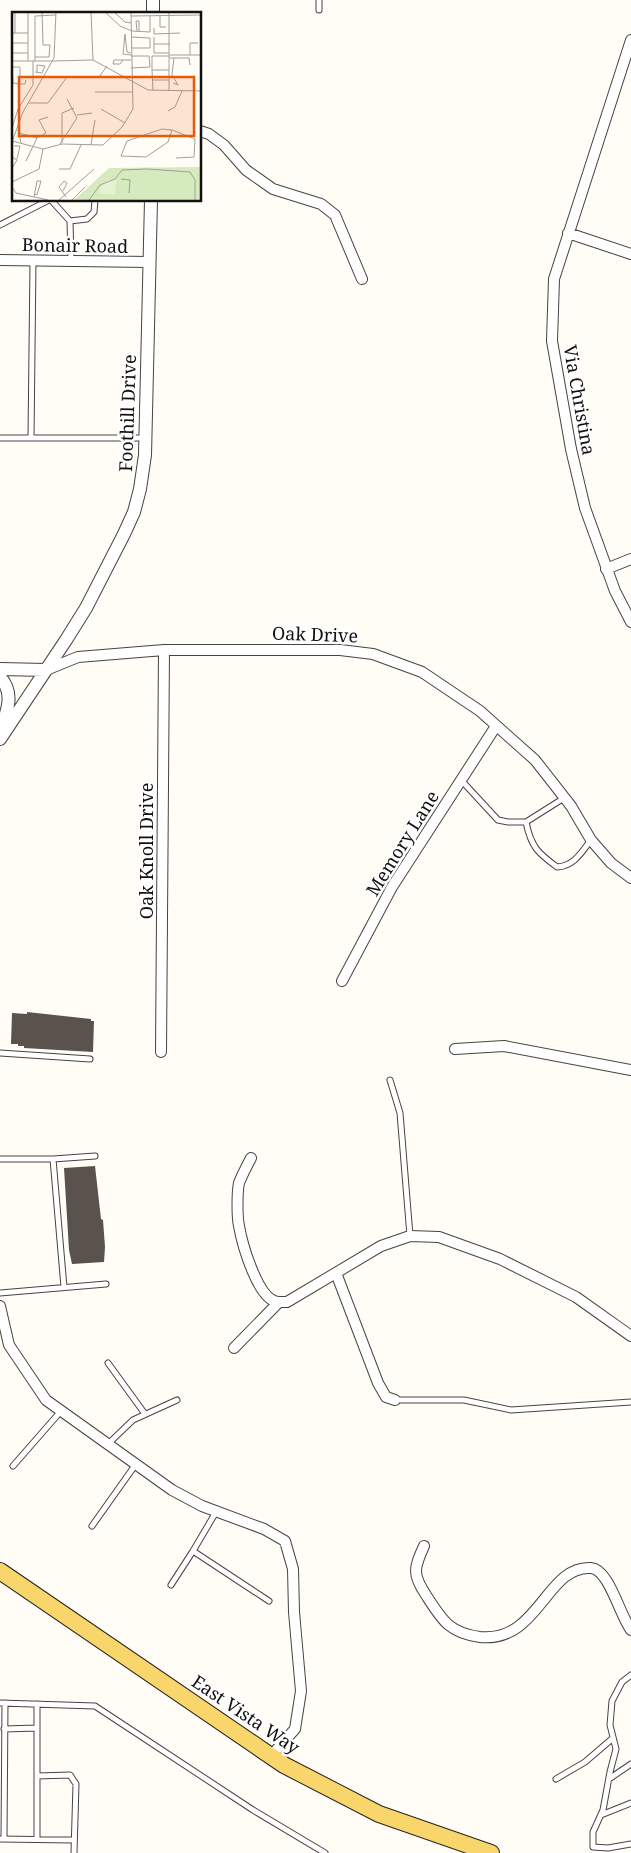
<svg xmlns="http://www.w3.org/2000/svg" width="631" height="1853" font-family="'Noto Serif',serif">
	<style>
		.building { fill: #5a524d }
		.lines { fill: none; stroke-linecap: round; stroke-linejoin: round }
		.service-casing { stroke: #444; stroke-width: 7 }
		.minor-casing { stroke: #444; stroke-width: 12 }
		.tertiary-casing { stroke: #444; stroke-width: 14 }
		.primary-casing { stroke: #222; stroke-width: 18 }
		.service { stroke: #fff; stroke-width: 5 }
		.minor { stroke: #fff; stroke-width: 10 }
		.tertiary { stroke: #fff; stroke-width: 12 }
		.primary { stroke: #f9d66b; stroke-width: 16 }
		.labels { text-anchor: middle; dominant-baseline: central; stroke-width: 5; stroke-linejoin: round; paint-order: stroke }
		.street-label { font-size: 18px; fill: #111; stroke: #fff }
		.inset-road { fill: none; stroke: #a09f9a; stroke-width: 1 }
		.view { fill: #e8590c; fill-opacity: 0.15; stroke: #e8590c; stroke-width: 2.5 }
		.inset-edge { fill: none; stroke: #111; stroke-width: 2.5 }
	</style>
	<rect width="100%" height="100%" fill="#fffdf5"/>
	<path class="building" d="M27,1012L91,1019V1021H94L93,1052L24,1048V1046H18V1044H11L12,1013L27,1014Z
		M95,1166L101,1219L103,1220L105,1247L104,1262L72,1264L69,1250L64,1168Z"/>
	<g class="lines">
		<defs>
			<path id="service" d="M319,10V0
				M51,200L70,221L71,261
				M70,221L87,219L94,212L95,200
				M0,225L49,200
				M0,438H144
				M31,438L33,261
				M461,780L498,820L508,822H526L564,798
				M526,822C531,847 538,853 557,867C574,866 581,853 591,840
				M0,1053L90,1059
				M390,1080L400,1113L410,1236
				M0,1159H53L95,1156
				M53,1159L64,1287
				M0,1293L106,1284
				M108,1363L145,1414
				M395,1400H464L511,1410L631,1402
				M108,1444L133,1420L177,1400
				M13,1466L61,1411
				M216,1512L193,1551L269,1601
				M92,1526L136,1464
				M171,1585L193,1551
				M631,1675L622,1682L612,1701L610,1725L616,1749L610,1772L603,1810L593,1832V1847L608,1848L631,1844
				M0,1703L95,1706L253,1810L325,1853
				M4,1729L37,1728
				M37,1776L70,1775L76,1784L74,1853
				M556,1779L585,1762L613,1738
				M609,1779L631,1764
				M601,1815L631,1803
				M0,1839L74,1840
				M4,1839L5,1703
				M37,1839V1704"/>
			<path id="minor" d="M631,40L554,279L552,341L571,449L585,508L615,591L631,622
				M200,131L209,134L224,145L246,170L273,189L321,204L335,215L362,279
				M568,233L631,254
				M0,260L149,262
				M606,569L631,559
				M46,670L78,657L164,650H340L373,654L422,672L480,711L535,760L571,806L591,840L611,863L631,878
				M342,981L392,887L496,726
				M455,1049L504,1046L631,1070
				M161,1052L164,650
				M251,1158C247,1166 242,1175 239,1183C237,1192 237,1217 239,1226C242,1243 258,1302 279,1302
				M336,1273L378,1383L386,1397L395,1400
				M0,1306L9,1345L46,1400L172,1490L202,1506L264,1529L285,1541L293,1569L294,1612L301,1691L295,1729L271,1756
				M234,1348L279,1302H287L381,1246L410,1236L439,1237L500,1259L576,1297L631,1336
				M424,1546C414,1568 412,1574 426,1595C442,1620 449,1633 480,1637C539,1643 546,1565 591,1568C609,1569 620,1616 631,1630"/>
			<path id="tertiary" d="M153,0V14
				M0,669L46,670
				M0,677C15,693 7,711 1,730
				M0,739L66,640L86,608L124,534L134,512L140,489L145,455L151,200"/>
			<path id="primary" d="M0,1571L284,1765L379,1814L491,1853"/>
		</defs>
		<use href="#service" class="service-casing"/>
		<use href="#minor" class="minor-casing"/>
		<use href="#tertiary" class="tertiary-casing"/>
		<use href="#primary" class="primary-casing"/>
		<use href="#service" class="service"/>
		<use href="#minor" class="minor"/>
		<use href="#tertiary" class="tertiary"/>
		<use href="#primary" class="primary"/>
	</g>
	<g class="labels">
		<g class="street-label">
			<text transform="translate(75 245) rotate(1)">Bonair Road</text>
			<text transform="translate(580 400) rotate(80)">Via Christina</text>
			<text transform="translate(127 413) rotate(-88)">Foothill Drive</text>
			<text transform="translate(315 634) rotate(2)">Oak Drive</text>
			<text transform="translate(402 843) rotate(-58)">Memory Lane</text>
			<text transform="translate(146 851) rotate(-90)">Oak Knoll Drive</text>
			<text transform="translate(246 1714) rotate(34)">East Vista Way</text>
		</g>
	</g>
	<g transform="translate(12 12)">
		<rect width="189" height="189" fill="#fffdf5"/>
		<path d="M189,155V188H62L97,156Z" fill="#d5ebbd"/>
		<path d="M96,168H104L103,183L86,181L89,174Z" fill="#e6f2cf"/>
		<path class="inset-road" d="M3,0V21M30,0L31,33H38M79,0L81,48M93,0L108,14L120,19L138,20V4M102,0L113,10L119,11M119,4L189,3M148,4V15H154M142,16V22L168,21M125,19L124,9H127V20M0,21H16M119,25L138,26V36H119M142,25V32H158M0,31H16M142,32V41H157M0,41H16M119,43L111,42L113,22L115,40L119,41M158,43H189M178,43V31H186M119,44H137L138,55L119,56M23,45H37L38,33M158,46H177L178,53M111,48L108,52H101L102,48H119M0,49H41M16,49V0M23,49V4L44,3M41,49L81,48L136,78L189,79M140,58L141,78M157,58H140V44H158M23,60L30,61L33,54L25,53V60M141,68H157M161,71L166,73L160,63L162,46M8,72V55H0L1,71L8,72H13L14,68M157,79V0M83,80H121M17,91H36L55,65H87L95,54M89,97L113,111M156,99L163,95L170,79M65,103L80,101M0,116L6,97L21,73V49M160,118L156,130L134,145L109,144L115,129L150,117L160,118L183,127L182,145L164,146M25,126L34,121L27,108L36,105M0,129L31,137L50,132L91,133L110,115L121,97L119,0M0,130L11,100L42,46L44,0M9,131L7,121L25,126L14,149M50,131V101L62,96M48,132L65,106L55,87M79,133L83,108M2,134H8L5,147M0,145L5,148L0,156M47,157H58L69,133M109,167L118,168L117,181M0,170L27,157L31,137M0,175L4,181L36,188M51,179L55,171L52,169L47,175L54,185M22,185L25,169H29L25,183L22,182M47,188L82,157M60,188L73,175M77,188L88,173L103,167L110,158L135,157L178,160L183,168V188"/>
		<path class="view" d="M7,65H182V124H7Z"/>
		<rect width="189" height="189" class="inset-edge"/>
	</g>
</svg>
